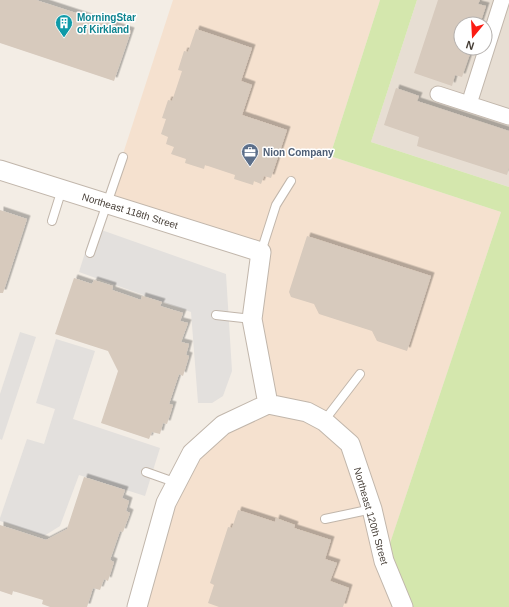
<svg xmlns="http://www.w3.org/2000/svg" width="509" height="607" font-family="Arial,sans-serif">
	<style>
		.residential { fill: #e7ded3; fill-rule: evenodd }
		.commercial { fill: #f5e1cf }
		.green { fill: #d4e7ad }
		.parking { fill: #e3e0dd }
		.building { fill: #d7cabd; filter: url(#shadow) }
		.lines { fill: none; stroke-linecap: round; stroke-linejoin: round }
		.service-casing { stroke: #c1b6ab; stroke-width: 10 }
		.minor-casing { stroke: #c1b6ab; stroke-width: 17 }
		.tertiary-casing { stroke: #c1b6ab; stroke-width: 21 }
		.service { stroke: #fff; stroke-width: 8 }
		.minor { stroke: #fff; stroke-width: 15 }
		.tertiary { stroke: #fff; stroke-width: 19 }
		.labels { text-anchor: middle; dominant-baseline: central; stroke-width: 3; stroke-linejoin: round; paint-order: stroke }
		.culture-label { font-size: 10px; font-weight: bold; fill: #0d838f; stroke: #fff; text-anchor: start }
		.service-label { font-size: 10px; font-weight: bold; fill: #4e5e75; stroke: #fff; text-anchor: start }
		.street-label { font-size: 10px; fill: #453d35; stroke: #fff }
	</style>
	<defs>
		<filter id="shadow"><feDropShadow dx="3.5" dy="-3.5" stdDeviation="0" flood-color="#0004"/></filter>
	</defs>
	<rect width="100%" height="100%" fill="#f3ede5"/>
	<path class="residential" d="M417,0H509V187L371,142ZM461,24H485V48H461Z"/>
	<path class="commercial" d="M173,0H380L330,156L501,212L384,561L403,607H137L166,503L223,425L268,404L252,319L261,252L107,203Z"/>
	<path class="green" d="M380,0H417L371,142L509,187V607H403L384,561L501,212L330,156Z"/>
	<path class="parking" d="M93,227L226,274L232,371L223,396L212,403H198L191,312L79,272Z
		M20,332L36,337L2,440L0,439V394Z
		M56,339L95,351L73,419L160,448L145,496L79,475L60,526L44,536L0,521V518L27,439L44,444L55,409L36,403Z"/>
	<path class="building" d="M0,0H36L131,31L114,81L0,43Z
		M438,0H480L478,4L486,6L480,24H461V48H472L462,77L455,75L452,86L414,73Z
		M196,29L252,48L241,81L252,85L242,115L287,130L271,178L264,176L261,184L254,181L253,185L234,179L235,175L205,165L204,169L185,163L186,159L171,154L174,147L166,144L168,137L161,134L166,119L162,118L168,100L172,101L182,71L178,70L184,51L188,52Z
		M396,88L419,96L417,101L509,131V168L507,175L417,146L419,137L384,125Z
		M0,210L27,219L3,293H0Z
		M307,236L431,276L407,351L377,341L372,331L319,314L314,304L291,297L289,292Z
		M74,278L92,284L94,280L113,286L112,290L141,300L142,296L162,302L160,306L183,313L180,321L188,323L181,342L189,344L186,355L189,356L183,376L179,374L169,404L173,405L167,424L163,423L160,434L152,432L149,439L101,423L118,371L108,351L55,334Z
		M84,477L125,490L122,498L129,501L126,511L130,513L123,532L120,531L110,560L114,562L108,581L104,579L100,590L93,588L87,607H50L42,604L43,600L13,591L12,595L0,591V525L46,540L67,529Z
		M238,510L275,522L276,518L295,525L294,528L331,540L325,559L337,563L330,581L349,588L343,607H219L208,603L214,585L210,583L228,527L232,528Z"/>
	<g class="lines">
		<defs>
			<path id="service" d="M52,221L62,189
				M261,252L276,205L291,181
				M90,253L123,157
				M216,315L252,319
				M324,421L360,374
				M146,472L177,483
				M325,519L372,509"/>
			<path id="minor" d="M438,94L509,117
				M469,104L502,0"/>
			<path id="tertiary" d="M0,170L261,252L252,319L268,404
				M268,404L307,412L324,421L350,444L372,509L384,561L403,607
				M137,607L166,503L192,453L223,425L268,404"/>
		</defs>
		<use href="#service" class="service-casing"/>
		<use href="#minor" class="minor-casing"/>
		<use href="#tertiary" class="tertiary-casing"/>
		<use href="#service" class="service"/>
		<use href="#minor" class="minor"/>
		<use href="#tertiary" class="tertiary"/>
	</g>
	<defs>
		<symbol id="building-pin" viewBox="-11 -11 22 30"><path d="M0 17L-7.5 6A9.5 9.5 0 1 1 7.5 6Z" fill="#0f9aa8" stroke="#fff"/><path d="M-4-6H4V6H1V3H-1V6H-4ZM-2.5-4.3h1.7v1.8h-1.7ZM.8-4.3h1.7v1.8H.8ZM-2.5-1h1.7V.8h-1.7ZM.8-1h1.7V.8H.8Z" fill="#fff"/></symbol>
		<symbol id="office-pin" viewBox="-11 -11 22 30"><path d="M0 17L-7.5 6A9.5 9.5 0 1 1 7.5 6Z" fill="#5c6f8a" stroke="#fff"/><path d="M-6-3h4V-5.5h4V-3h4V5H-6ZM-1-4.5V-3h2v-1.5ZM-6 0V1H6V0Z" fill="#fff"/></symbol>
	</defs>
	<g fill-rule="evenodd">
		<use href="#building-pin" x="54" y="13" width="20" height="27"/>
		<use href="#office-pin" x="240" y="142" width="20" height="27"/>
	</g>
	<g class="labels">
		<g class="culture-label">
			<text x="77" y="17">MorningStar<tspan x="77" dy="12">of Kirkland</tspan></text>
		</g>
		<g class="service-label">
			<text x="263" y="152">Nion Company</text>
		</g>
		<g class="street-label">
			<text transform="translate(130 211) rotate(17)">Northeast 118th Street</text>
			<text transform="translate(371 516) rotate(74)">Northeast 120th Street</text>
		</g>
	</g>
	<g transform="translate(473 36) rotate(198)"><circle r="19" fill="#ffffff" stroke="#b5b1ae"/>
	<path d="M0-3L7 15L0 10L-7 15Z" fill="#fb1c13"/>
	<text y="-6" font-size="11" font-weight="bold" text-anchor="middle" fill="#453d35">N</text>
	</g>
</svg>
